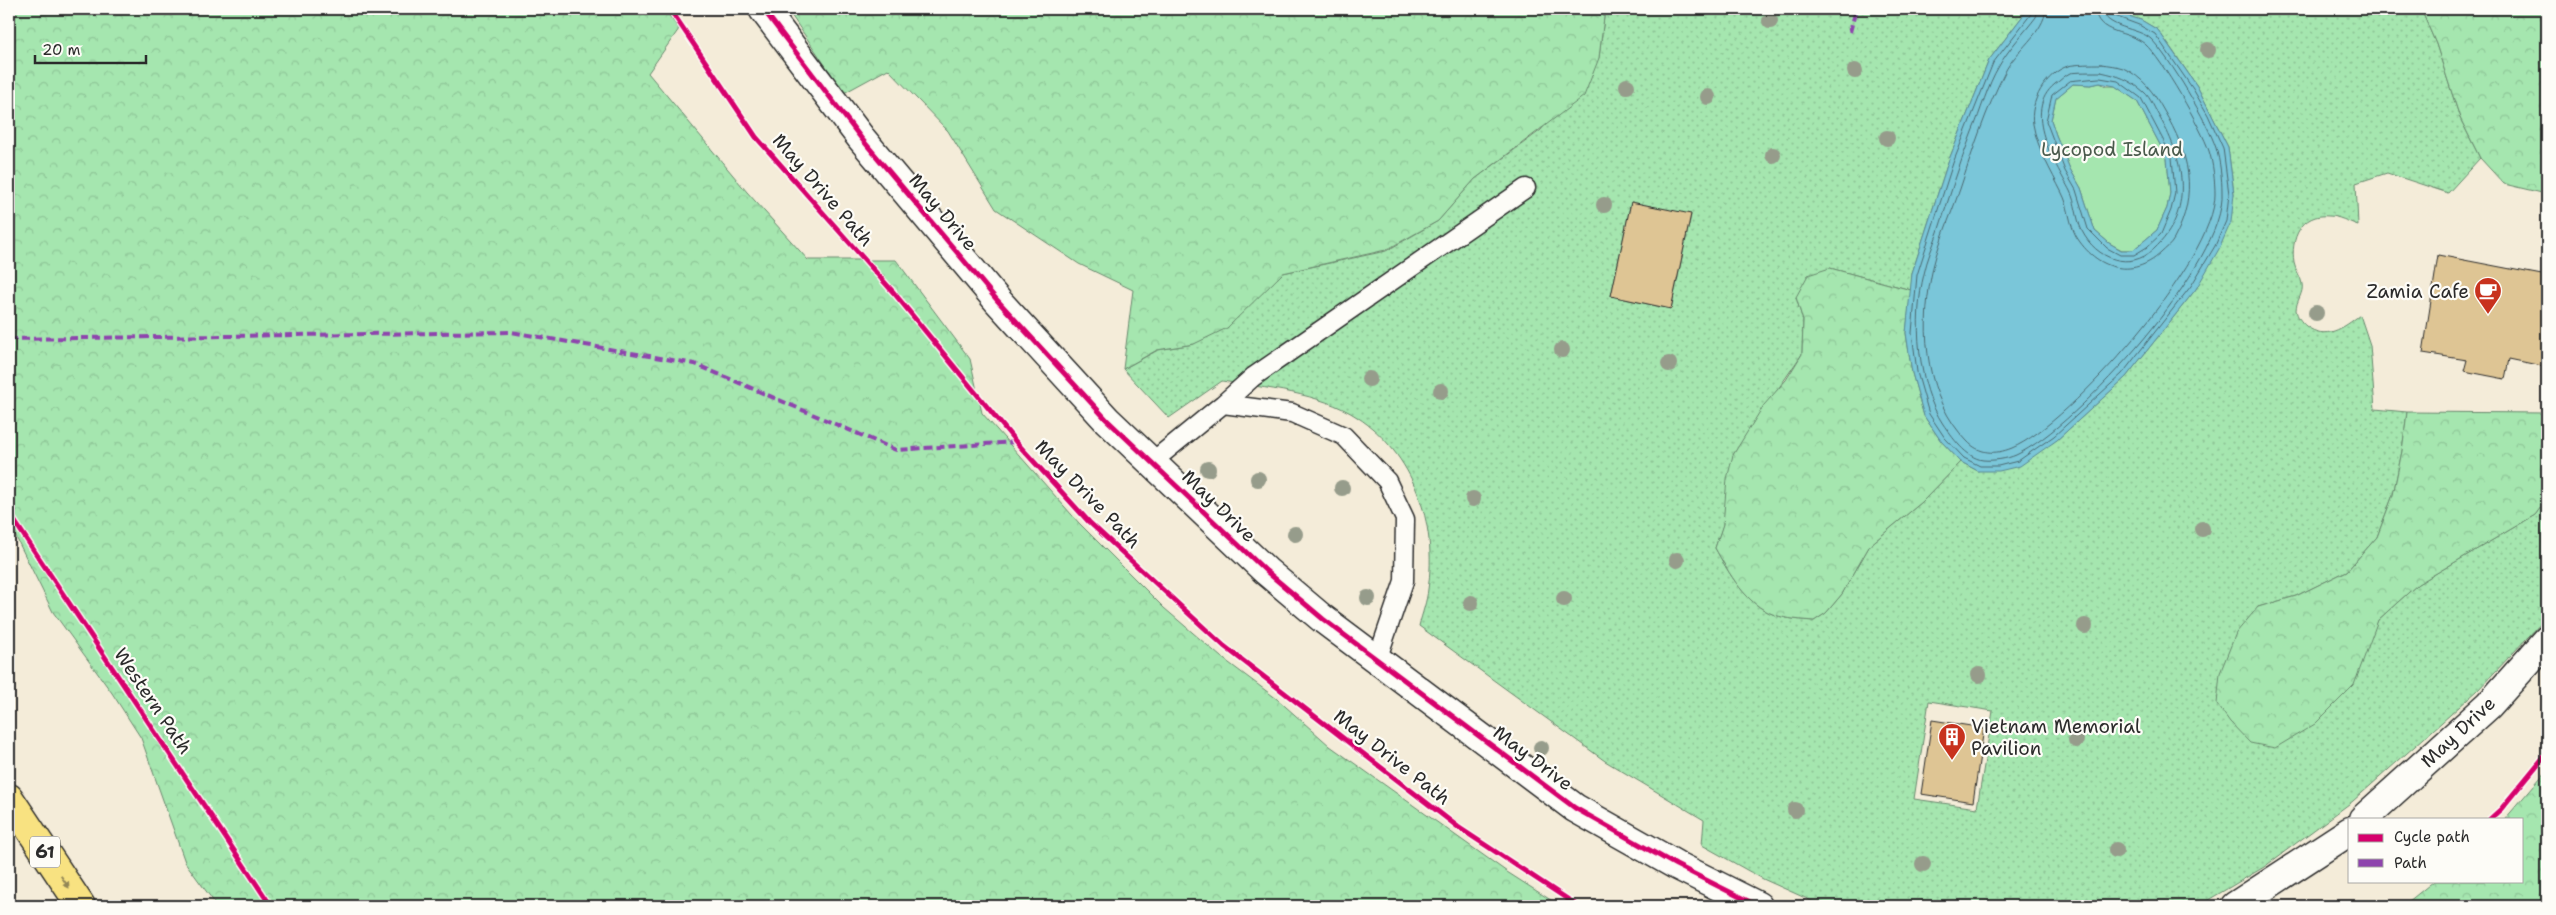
<svg xmlns="http://www.w3.org/2000/svg" width="2556" height="915" font-family="'Shantell Sans',sans-serif">
	<style>
		.grass { fill: url(#grass-dots); stroke: #68886d; fill-rule: evenodd }
		.forest { fill: url(#forest-crowns); stroke: #68886d }
		.park { fill: #a5e6af; stroke: #68886d }
		.water { fill: #7ac6d9; stroke: #5a8893; fill-rule: evenodd }
		.lines { fill: none; stroke-linecap: round; stroke-linejoin: round }
		.shore { stroke: #4b6971; stroke-width: 1 }
		.building { fill: #dec594; stroke: #2b2b2b }
		.service-casing { stroke: #2b2b2b; stroke-width: 21 }
		.minor-casing { stroke: #2b2b2b; stroke-width: 31 }
		.primary-casing { stroke: #2b2b2b; stroke-width: 31 }
		.service { stroke: #fdfcf7; stroke-width: 18 }
		.minor { stroke: #fdfcf7; stroke-width: 28 }
		.primary { stroke: #f8e281; stroke-width: 28 }
		.quiet { stroke: #8e44ad; stroke-width: 4; stroke-dasharray: 8 4; stroke-linecap: butt }
		.cycleway-casing { stroke: #fdfcf7; stroke-width: 8 }
		.cycleway { stroke: #d6006c; stroke-width: 5 }
		.tree { fill: #969c8b }
		.oneway { fill: #928656 }
		.labels { text-anchor: middle; dominant-baseline: central; stroke-width: 4.5; stroke-linejoin: round; paint-order: stroke }
		.shield { fill: #fdfcf7; stroke: #6a6a68; stroke-width: 1 }
		.shield-label { font-size: 18px; font-weight: bold; fill: #2b2b2b }
		.park-label { font-size: 19px; fill: #4a5a4c; stroke: #fdfcf7 }
		.street-label { font-size: 19px; fill: #2b2b2b; stroke: #fdfcf7 }
		.poi-label { font-size: 19px; fill: #2b2b2b; stroke: #fdfcf7; text-anchor: end }
	</style>
	<defs>
		<pattern id="grass-dots" width="8" height="8" patternUnits="userSpaceOnUse" patternTransform="scale(1.25)"><rect width="8" height="8" fill="#a5e6af"/><path d="M2 2h.1M6 6h.1" fill="none" stroke="#8ec597" stroke-width="1.8" stroke-linecap="round"/></pattern>
		<pattern id="forest-crowns" width="20" height="18" patternUnits="userSpaceOnUse" patternTransform="scale(1.25)"><rect width="20" height="18" fill="#a5e6af"/><path d="M2 6a3 3 0 1 1 6 0M12 15a3 3 0 1 1 6 0" fill="none" stroke="#8ec597"/></pattern>
	</defs>
	<rect width="100%" height="100%" fill="#f4ecd9"/>
	<filter id="ink" filterUnits="userSpaceOnUse"><feTurbulence type="fractalNoise" baseFrequency=".02" numOctaves="2"/><feDisplacementMap in="SourceGraphic" scale="10" xChannelSelector="R" yChannelSelector="G"/><feConvolveMatrix kernelMatrix="1 2 1 2 8 2 1 2 1" color-interpolation-filters="sRGB"/></filter>
	<g filter="url(#ink)">
		<path class="grass" d="M1605,9H2028L1989,60L1948,162L1912,273L1911,290L1830,268L1796,297L1803,321L1802,354L1733,455L1723,525L1715,548C1729,573 1746,605 1775,615C1787,619 1801,620 1814,621L1826,613L1842,594L1870,545L1922,502L1961,462L1978,471L2057,440L2126,377L2196,289L2234,194L2228,147L2197,86L2173,51L2158,30L2141,20L2106,9H2421L2436,44L2460,118L2480,158L2448,193L2387,173L2356,183L2358,225C2349,222 2338,216 2329,216C2301,213 2290,239 2294,263C2295,270 2301,276 2302,284C2304,293 2296,301 2296,310C2297,316 2301,322 2306,326C2326,341 2343,328 2360,315L2370,345L2375,409L2407,412L2402,451L2393,495L2377,537L2347,571L2296,596L2258,607L2368,643L2378,620L2418,584L2535,515L2547,499V617L2477,691L2353,801L2264,867L2198,906H1823L1763,879L1702,845L1704,820L1605,761L1419,626C1422,614 1427,601 1428,589C1438,524 1413,453 1357,417C1321,393 1264,388 1222,381L1169,418L1123,369L1158,350L1194,344L1283,273L1386,251L1438,221L1475,179L1541,130L1599,58ZM1631,202L1691,215L1671,309L1611,296ZM1929,701L1993,711L1977,808L1914,799Z"/>
		<path class="forest" d="M9,9H664L679,29L648,73L747,192L808,260H896L970,359L982,413L1079,523L1164,608L1221,657L1277,699L1330,746L1507,872L1560,906H217L185,862L141,738L112,693L53,612L9,523Z
			M787,9H1605L1599,58L1584,96L1475,179L1438,221L1386,250L1283,273L1227,328L1194,344L1157,350L1123,369L1133,290L1079,264L996,209L948,131L888,69L844,93Z
			M2421,9H2547V191L2542,193L2504,184L2480,158L2460,118L2436,44Z
			M1830,268L1911,290L1906,333L1912,373L1924,416L1941,441L1961,462L1922,502L1870,545L1842,594L1826,613L1814,621C1801,620 1787,619 1775,615C1746,605 1729,573 1715,548L1723,524L1727,479L1733,455L1764,405L1786,380L1802,354L1803,321L1796,297L1808,275Z
			M2407,412L2547,413V499L2535,515L2418,584L2378,620L2354,685L2315,724L2275,748L2250,743L2230,722L2217,704L2220,673L2236,633L2258,607L2296,596L2347,571L2377,537L2393,495L2402,451Z
			M2547,770V906H2403L2434,881H2522V819H2505Z"/>
		<path class="park" d="M2100,83L2106,86H2115L2137,101L2167,158L2170,193L2167,208L2157,230L2133,250H2122L2109,243L2095,231L2081,188L2070,169L2056,135L2051,120L2056,98L2073,84L2091,85Z"/>
		<path class="water" d="M2028,9H2106L2141,20L2158,30L2197,86L2228,147L2234,194L2231,222L2219,249L2196,289L2126,377L2057,440L2020,466L1999,471H1978L1961,462L1941,441L1924,416L1912,373L1906,333L1912,273L1948,162L1989,60ZM2100,83L2115,86L2137,101L2167,158L2170,193L2167,208L2157,230L2133,250H2121L2109,243L2095,231L2081,188L2070,169L2056,135L2051,120L2056,98L2073,84L2091,85Z"/>
		<g class="lines">
			<path class="shore" d="M2032,9L2031,14L1993,63L1953,163L1917,275L1912,333L1917,372L1929,414L1945,438L1964,458L1980,466H1998L2018,461L2054,436L2122,374L2191,286L2215,246L2226,221L2229,194L2223,148L2208,115L2193,89L2155,34L2139,25L2112,15L2109,9
				M2038,9L2036,17C2024,33 2009,48 1999,66C1987,86 1981,111 1972,132C1959,165 1949,198 1938,232C1933,246 1927,259 1924,274C1913,318 1917,385 1943,424C1952,437 1966,458 1983,460C1993,461 2007,459 2016,455C2077,427 2227,261 2222,192C2222,179 2220,161 2216,148C2208,123 2170,58 2151,39C2138,27 2105,29 2102,9
				M2046,9C2044,33 2015,51 2005,72C1986,109 1973,150 1960,189C1950,218 1936,248 1931,277C1920,333 1926,399 1967,441C1979,454 1995,455 2012,448C2070,424 2216,258 2215,194C2215,182 2213,163 2209,151C2202,129 2162,59 2145,44C2128,30 2097,35 2095,9
				M2101,64C2108,65 2117,66 2123,68C2143,77 2154,93 2164,111C2189,153 2199,193 2174,239C2171,245 2166,248 2161,253C2132,280 2096,269 2076,236C2069,223 2069,206 2062,193C2051,171 2037,148 2033,124C2029,102 2046,73 2068,66C2075,64 2093,64 2101,64Z
				M2101,72C2119,76 2129,79 2144,92C2151,98 2155,110 2160,118C2185,161 2194,212 2154,249C2130,272 2096,259 2082,231C2076,218 2076,203 2070,191C2055,162 2021,112 2055,84C2060,81 2065,75 2070,73C2075,72 2094,72 2101,72Z
				M2100,78L2118,81L2141,98L2172,157L2175,193L2171,210L2161,234L2147,247L2134,255H2120L2107,248L2088,229L2076,190L2065,171L2046,121L2052,95L2070,81Z"/>
		</g>
		<path class="building" d="M1631,202L1691,214L1671,309L1611,296Z
			M2438,255L2547,276V367L2509,359L2505,379L2464,371L2467,360L2423,353Z
			M1932,720L1984,728L1973,802L1921,794Z"/>
		<g class="lines">
			<defs>
				<path id="service" d="M1223,404L1292,413L1344,436L1387,481L1405,519L1404,581L1377,660
					M1152,462L1223,404L1253,377L1526,188"/>
				<path id="minor" d="M763,9L861,138L997,300L1107,420L1266,571L1323,619L1575,808L1676,865L1758,906
					M2363,819L2489,705L2547,640
					M2235,906L2350,831"/>
				<path id="primary" d="M9,798L81,906"/>
			</defs>
			<use href="#service" class="service-casing"/>
			<use href="#minor" class="minor-casing"/>
			<use href="#primary" class="primary-casing"/>
			<use href="#service" class="service"/>
			<use href="#minor" class="minor"/>
			<use href="#primary" class="primary"/>
			<path class="quiet" d="M1850,32L1856,9
				M9,339L511,332L695,364L896,450L1016,442"/>
			<defs>
				<path id="cycleway" d="M670,9L756,137L894,293L1016,442L1089,522L1224,646L1458,827L1578,906
					M763,9L861,138L997,300L1107,420L1266,571L1323,619L1575,808L1676,865L1758,906
					M9,513L271,906
					M2490,819L2501,809L2547,753"/>
			</defs>
			<use href="#cycleway" class="cycleway-casing"/>
			<use href="#cycleway" class="cycleway"/>
		</g>
		<g class="tree">
			<circle cx="1770" cy="21" r="8"/>
			<circle cx="2208" cy="50" r="8"/>
			<circle cx="1855" cy="71" r="8"/>
			<circle cx="1627" cy="86" r="8"/>
			<circle cx="1708" cy="97" r="8"/>
			<circle cx="1887" cy="138" r="8"/>
			<circle cx="1773" cy="155" r="8"/>
			<circle cx="1604" cy="205" r="8"/>
			<circle cx="2316" cy="313" r="8"/>
			<circle cx="1562" cy="350" r="8"/>
			<circle cx="1669" cy="364" r="8"/>
			<circle cx="1369" cy="379" r="8"/>
			<circle cx="1441" cy="391" r="8"/>
			<circle cx="1208" cy="469" r="8"/>
			<circle cx="1258" cy="479" r="8"/>
			<circle cx="1342" cy="488" r="8"/>
			<circle cx="1473" cy="499" r="8"/>
			<circle cx="2202" cy="529" r="8"/>
			<circle cx="1295" cy="534" r="8"/>
			<circle cx="1677" cy="560" r="8"/>
			<circle cx="1368" cy="598" r="8"/>
			<circle cx="1564" cy="599" r="8"/>
			<circle cx="1471" cy="603" r="8"/>
			<circle cx="2085" cy="626" r="8"/>
			<circle cx="1979" cy="675" r="8"/>
			<circle cx="2076" cy="740" r="8"/>
			<circle cx="1541" cy="748" r="8"/>
			<circle cx="1795" cy="810" r="8"/>
			<circle cx="2116" cy="850" r="8"/>
			<circle cx="1923" cy="864" r="8"/>
		</g>
		<defs><path id="oneway-solid" d="M-6-.8H1V-3.2L6.5 0L1 3.2V.8H-6Z" transform="scale(1.25)"/></defs>
		<use class="oneway" href="#oneway-solid" transform="translate(65 882) rotate(56)"/>
	</g>
	<defs>
		<symbol id="cafe-pin" viewBox="-11 -11 22 30"><path d="M0 17L-7.5 6A9.5 9.5 0 1 1 7.5 6Z" fill="#c8321e" stroke="#fdfcf7"/><path d="M-5.5-4.5H6V0H3Q3 3.5 0 3.5H-2.5Q-5.5 3.5-5.5 0ZM3-3.2v2h1.7v-2ZM-6 4.5H4V6H-6Z" fill="#fff"/></symbol>
		<symbol id="building-pin" viewBox="-11 -11 22 30"><path d="M0 17L-7.5 6A9.5 9.5 0 1 1 7.5 6Z" fill="#c8321e" stroke="#fdfcf7"/><path d="M-4-6H4V6H1V3H-1V6H-4ZM-2.5-4.3h1.7v1.8h-1.7ZM.8-4.3h1.7v1.8H.8ZM-2.5-1h1.7V.8h-1.7ZM.8-1h1.7V.8H.8Z" fill="#fff"/></symbol>
	</defs>
	<g fill-rule="evenodd">
		<use href="#cafe-pin" x="2472" y="275" width="32" height="43"/>
		<use href="#building-pin" x="1936" y="721" width="32" height="43"/>
	</g>
	<g class="labels">
		<rect class="shield" x="30" y="836.5" width="30" height="31" rx="4"/>
		<g class="shield-label">
			<text x="45" y="852">61</text>
		</g>
		<g class="park-label">
			<text x="2112" y="149">Lycopod Island</text>
		</g>
		<g class="street-label">
			<text transform="translate(823 190) rotate(49)">May Drive Path</text>
			<text transform="translate(943 212) rotate(50)">May Drive</text>
			<text transform="translate(1088 494) rotate(46)">May Drive Path</text>
			<text transform="translate(1219 506) rotate(44)">May Drive</text>
			<text transform="translate(153 701) rotate(56)">Western Path</text>
			<text transform="translate(2458 732) rotate(-43)">May Drive</text>
			<text transform="translate(1392 757) rotate(38)">May Drive Path</text>
			<text transform="translate(1533 758) rotate(37)">May Drive</text>
		</g>
		<g class="poi-label">
			<text x="2469" y="291">Zamia Cafe</text>
			<text x="1971" y="726" text-anchor="start">Vietnam Memorial<tspan x="1971" dy="22">Pavilion</tspan></text>
		</g>
	</g>
	<rect width="2556" height="915" fill="none" stroke="#fdfcf7" stroke-width="30"/>
	<rect x="15" y="15" width="2526" height="885" fill="none" stroke="#2b2b2b" stroke-width="2" filter="url(#ink)"/>
	<rect x="2348" y="818" width="175" height="65" fill="#fdfcf7" stroke="#a9a8a5"/>
	<rect x="2358" y="834" width="25" height="8" fill="#d6006c" stroke="#a9a8a5"/>
	<text x="2394" y="842" font-size="15" fill="#2b2b2b">Cycle path</text>
	<rect x="2358" y="859" width="25" height="8" fill="#8e44ad" stroke="#a9a8a5"/>
	<text x="2394" y="868" font-size="15" fill="#2b2b2b">Path</text>
	<path d="M35 55v8h111v-8" fill="none" stroke="#2b2b2b" stroke-width="2.5"/>
	<text x="42" y="55" font-size="15" fill="#2b2b2b" stroke="#fdfcf7" stroke-width="4" paint-order="stroke">20 m</text>
</svg>
